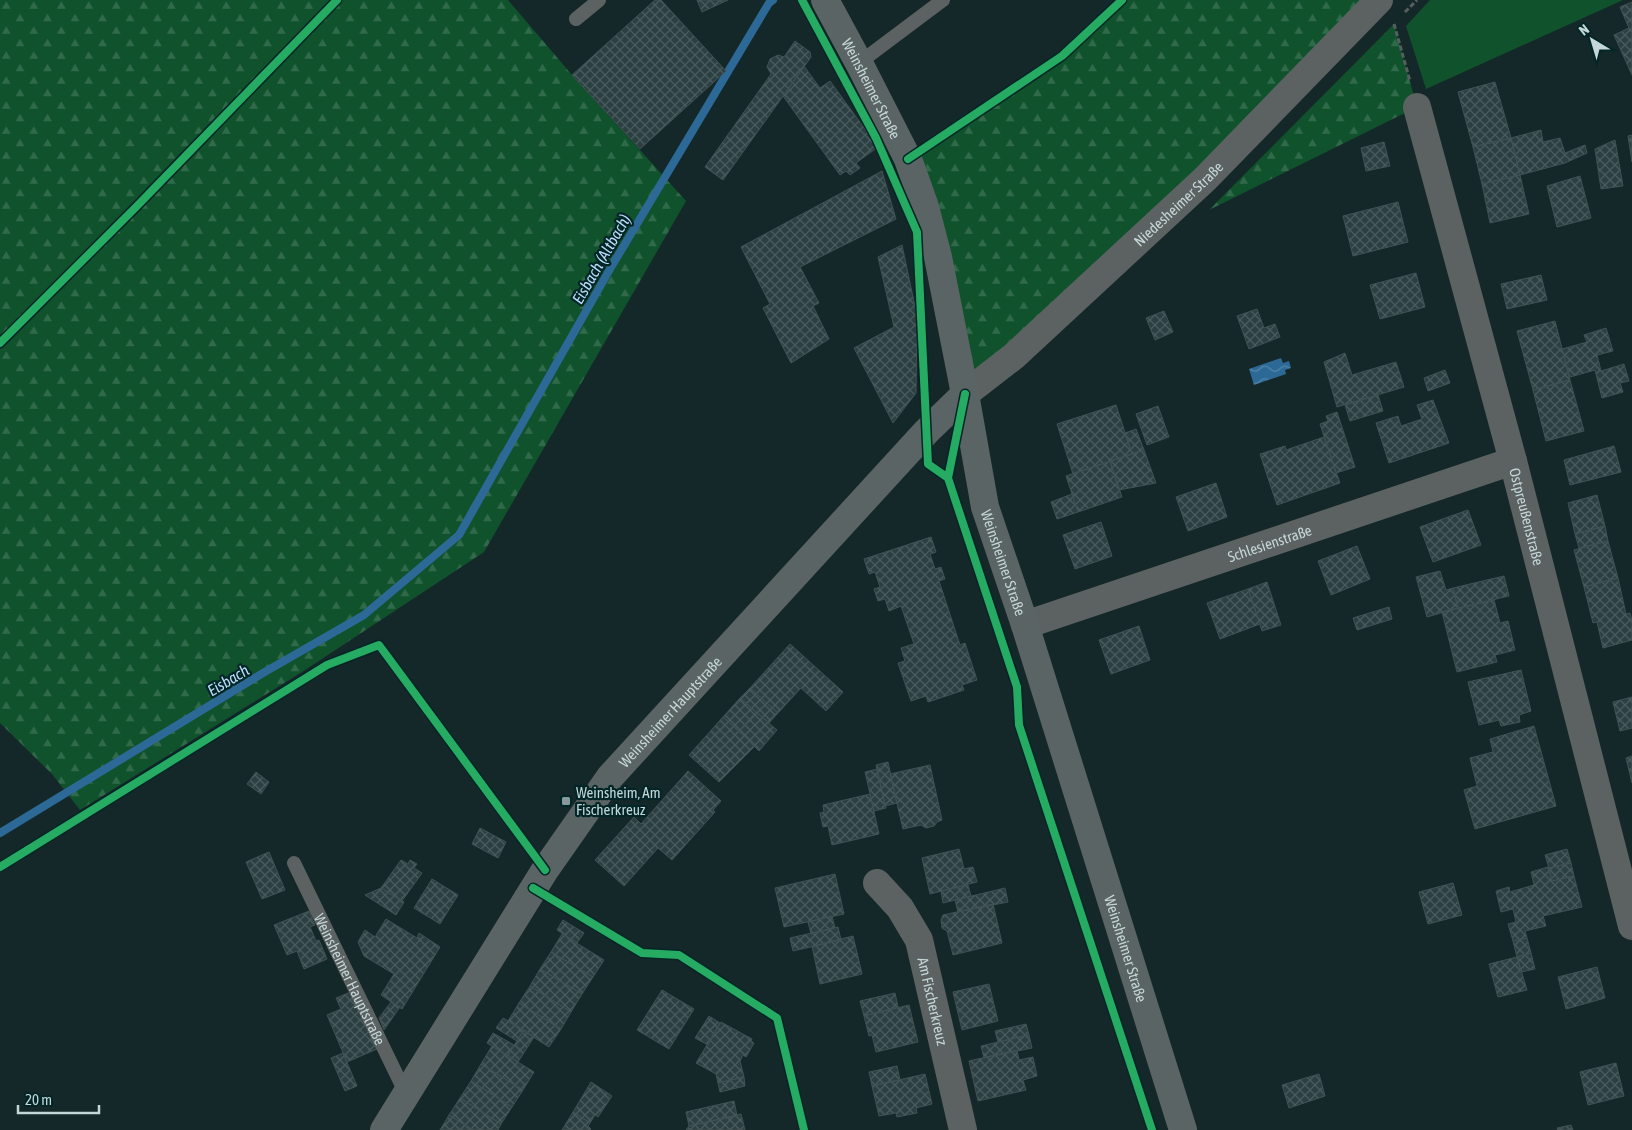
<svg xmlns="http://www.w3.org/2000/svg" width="1632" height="1130" font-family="'Asap Condensed',sans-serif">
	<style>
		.green { fill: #10522c }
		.forest { fill: url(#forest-firs) }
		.water { fill: url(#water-waves) }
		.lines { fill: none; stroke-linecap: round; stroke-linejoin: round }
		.stream { stroke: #2d6997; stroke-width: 8 }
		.building { fill: url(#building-cross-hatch); stroke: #425153 }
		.path { stroke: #565e5e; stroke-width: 3; stroke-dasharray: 5 2.5; stroke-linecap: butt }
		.lane { stroke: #5c6261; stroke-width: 14 }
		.street { stroke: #5c6261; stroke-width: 28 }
		.secondary { stroke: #5b6464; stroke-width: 28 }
		.cycleway-casing { stroke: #022627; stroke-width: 11 }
		.cycleway { stroke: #26ab63; stroke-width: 8 }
		.poi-dot { fill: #87999a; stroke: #022627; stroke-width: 2 }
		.labels { text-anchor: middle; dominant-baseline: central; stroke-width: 4.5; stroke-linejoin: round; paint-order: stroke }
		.street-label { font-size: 15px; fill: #c4d6d7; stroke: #022627 }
		.poi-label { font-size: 15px; fill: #c4d6d7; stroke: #022627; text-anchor: start }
		.water-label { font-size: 16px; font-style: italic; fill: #bbdcf9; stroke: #022627 }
	</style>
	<defs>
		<pattern id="forest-firs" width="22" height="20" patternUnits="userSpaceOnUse" patternTransform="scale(1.25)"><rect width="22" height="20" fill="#10522c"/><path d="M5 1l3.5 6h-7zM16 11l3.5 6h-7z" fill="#316a4a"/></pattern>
		<pattern id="water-waves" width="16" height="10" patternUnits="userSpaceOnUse" patternTransform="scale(1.25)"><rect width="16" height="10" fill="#2d6997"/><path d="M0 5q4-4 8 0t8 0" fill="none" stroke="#5385a9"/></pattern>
		<pattern id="building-cross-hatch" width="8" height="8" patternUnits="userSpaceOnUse" patternTransform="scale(1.25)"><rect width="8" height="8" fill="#2c4043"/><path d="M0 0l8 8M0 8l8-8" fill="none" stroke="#495b5d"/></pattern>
	</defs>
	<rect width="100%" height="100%" fill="#152829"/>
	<path class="green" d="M1430,0H1623L1426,89L1406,26Z"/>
	<path class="forest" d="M0,0H508L572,75L686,201L484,552L302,672L80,810L52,774L0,723Z
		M1122,0H1379L965,394L908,159L1062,56Z
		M1394,24L1417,107L1209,210Z"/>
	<path class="water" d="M1281,358L1283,363L1289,361L1291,368L1285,370L1286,374L1254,385L1249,369Z"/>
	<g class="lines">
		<path class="stream" d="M0,833L263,673L364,615L459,535L610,269L769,3L773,0"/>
	</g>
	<path class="building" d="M655,0H661L726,71L640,149L572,75Z
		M697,0H728L702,12Z
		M1632,2V75L1614,35L1629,28L1620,7Z
		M795,41L810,52L811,57L723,180L705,167L771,74L767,67L770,59L778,55L784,57Z
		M804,66L820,88L830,81L878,147L856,163L860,168L850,175L846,171L840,175L783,96Z
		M1495,82L1511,138L1473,147L1458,92Z
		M1541,130L1543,142L1560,138L1565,153L1585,145L1587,153L1565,163L1520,175L1511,138Z
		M1632,135V162L1628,136Z
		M1511,138L1520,175L1482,184L1473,147Z
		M1615,140L1623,186L1601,189L1595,149Z
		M1384,142L1390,166L1366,171L1361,148Z
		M882,171L896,219L800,267L819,303L813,306L829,339L791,363L763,308L770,304L741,247Z
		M1520,175L1529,214L1490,223L1482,184Z
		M1580,176L1591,218L1557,227L1547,186Z
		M1398,202L1408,242L1353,256L1343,216Z
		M902,245L917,316L916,393L893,423L854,348L894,327L878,257Z
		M1416,273L1425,307L1380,319L1370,285Z
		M1541,275L1547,300L1507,309L1501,284Z
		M1257,309L1264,328L1275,324L1280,337L1249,349L1237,316Z
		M1164,311L1173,332L1155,340L1146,318Z
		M1555,321L1570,380L1533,390L1517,331Z
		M1606,328L1613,351L1597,355L1601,371L1624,364L1629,381L1620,383L1623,392L1602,398L1595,370L1570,377L1562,349L1587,342L1584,335Z
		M1345,353L1352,375L1396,362L1404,387L1337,407L1324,362Z
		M1445,370L1450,383L1428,391L1424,378Z
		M1570,380L1584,431L1546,441L1533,390Z
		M1378,395L1383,411L1350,421L1345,405Z
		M1433,400L1449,443L1389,463L1376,423L1398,416L1401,426L1422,419L1417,405Z
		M1116,405L1132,454L1073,474L1057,424Z
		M1158,406L1169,437L1147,445L1136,414Z
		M1337,412L1355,467L1336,473L1320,424L1328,421L1326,416Z
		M1136,429L1144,450L1132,454L1125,433Z
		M1324,437L1340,483L1277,505L1260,454L1285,446L1286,450Z
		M1614,446L1621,472L1570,485L1564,460Z
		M1144,450L1156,483L1119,490L1110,461Z
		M1110,461L1122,497L1078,512L1066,476Z
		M1216,483L1227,517L1188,531L1176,497Z
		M1072,494L1078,512L1057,519L1051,502Z
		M1597,495L1605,526L1575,534L1568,503Z
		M1468,510L1481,545L1433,562L1420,527Z
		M1101,522L1112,556L1075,569L1063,535Z
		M1605,526L1608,541L1579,548L1575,534Z
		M931,537L936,552L930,554L935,569L941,567L945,579L939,581L960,645L965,643L977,680L962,685L964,690L928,702L926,696L911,701L898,663L905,661L901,648L914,644L901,606L889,611L885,599L878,601L874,589L880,587L875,572L869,574L864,559Z
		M1608,541L1618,578L1584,587L1574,550Z
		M1357,546L1370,579L1331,595L1318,561Z
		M1440,571L1446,590L1453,588L1458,608L1427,617L1416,577Z
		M1504,576L1509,596L1458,608L1453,588Z
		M1618,578L1626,614L1630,613L1632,621V640L1603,648L1597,622L1593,623L1584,587Z
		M1267,582L1281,625L1262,631L1248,589Z
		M1248,589L1260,624L1220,639L1207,603Z
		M1494,600L1500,623L1508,621L1515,650L1495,655L1497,662L1457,672L1442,612Z
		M1389,607L1392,619L1357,630L1353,618Z
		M1139,626L1150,660L1111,674L1099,640Z
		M790,644L843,692L826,711L801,688L778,713L750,688Z
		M1521,670L1531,711L1519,715L1520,722L1501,726L1499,720L1479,725L1468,682Z
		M750,688L778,713L769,723L740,698Z
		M1632,697V728L1620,731L1613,702Z
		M740,698L756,712L739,731L723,717Z
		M756,712L777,730L759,751L739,731Z
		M723,717L755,746L719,782L689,755Z
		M1534,726L1556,806L1475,829L1464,790L1477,786L1470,758L1493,752L1490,739Z
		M1632,756V783L1626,758Z
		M888,762L897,803L885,806L876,765Z
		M930,765L942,820L937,822L934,826L926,828L921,825L903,829L890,774Z
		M877,769L886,808L874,811L865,772Z
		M688,771L721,801L713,810L715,812L672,860L658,848L624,886L595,860L634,817L641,824Z
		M256,772L269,782L261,794L247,784Z
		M870,794L879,834L832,845L828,826L823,827L820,813L824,812L823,805Z
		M480,828L506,842L498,858L472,844Z
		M959,849L964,869L973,867L977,882L930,894L922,858Z
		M1567,849L1571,863L1549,868L1545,855Z
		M269,852L285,890L262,899L246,862Z
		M401,860L408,864L410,860L417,864L414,868L422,873L402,901L381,888Z
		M1571,863L1574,876L1552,881L1549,868Z
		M1548,867L1552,881L1574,876L1582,907L1543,916L1546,926L1525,931L1527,938L1513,941L1508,924L1516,922L1513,909L1501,912L1496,891L1509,887L1510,892L1534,885L1531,872Z
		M835,874L844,914L784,927L775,888Z
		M432,879L458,895L440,924L414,908Z
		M1453,883L1462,915L1428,924L1419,892Z
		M968,885L971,896L943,903L941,891Z
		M381,888L404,902L396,915L365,895Z
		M1005,888L1008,902L958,912L955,900Z
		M993,904L1002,943L953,955L947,931L942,928L941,920L943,915Z
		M309,911L315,925L310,927L316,941L319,940L327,959L304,969L297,951L287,955L274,925Z
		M832,916L835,928L811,934L808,922Z
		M386,919L417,938L419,933L440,947L402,1009L381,995L394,974L364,956L358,942L365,930L375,937Z
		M563,920L584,933L577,943L557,930Z
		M838,927L841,940L793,951L790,938Z
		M562,934L604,960L593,977L551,952Z
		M853,936L862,974L820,984L812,946Z
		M1527,938L1531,953L1517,957L1513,941Z
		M551,952L593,977L582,994L540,969Z
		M1531,953L1535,969L1521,972L1517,957Z
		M1517,957L1527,990L1498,997L1489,964Z
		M1597,967L1605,998L1566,1009L1558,977Z
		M540,969L582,994L571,1012L530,986Z
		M989,984L998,1021L962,1030L953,992Z
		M530,986L571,1012L561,1029L519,1003Z
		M662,990L694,1009L669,1049L637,1030Z
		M353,991L377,1049L347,1062L327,1015L341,1009L336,998Z
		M895,993L898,1007L864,1016L860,1001Z
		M391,1002L400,1007L384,1030L379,1018Z
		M519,1003L561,1029L549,1047L508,1021Z
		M909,1005L918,1042L876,1052L872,1035L869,1036L864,1016Z
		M709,1016L720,1023L708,1045L695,1038Z
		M503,1018L524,1030L517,1041L496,1028Z
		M721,1022L752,1039L751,1041L754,1043L746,1057L743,1055L740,1061L744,1077L718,1083L716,1074L696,1063Z
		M1026,1024L1029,1035L998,1042L995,1031Z
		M524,1030L534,1037L518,1062L508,1055Z
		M493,1033L514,1045L508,1056L487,1043Z
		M1029,1035L1032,1048L984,1058L981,1046Z
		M492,1046L534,1072L523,1090L481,1064Z
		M1017,1050L1019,1060L1033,1057L1037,1076L1023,1080L1026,1090L978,1101L969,1061Z
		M343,1053L357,1086L345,1091L331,1058Z
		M1616,1063L1624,1096L1588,1105L1580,1072Z
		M481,1064L523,1090L512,1107L471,1081Z
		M897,1066L900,1080L872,1086L869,1072Z
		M925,1074L932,1104L916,1108L917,1113L897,1117L896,1113L879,1116L872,1086Z
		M1319,1074L1325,1096L1289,1108L1282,1085Z
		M744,1077L745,1086L720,1092L718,1083Z
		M471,1081L512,1107L501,1124L460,1098Z
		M591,1082L612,1096L598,1117L595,1115L590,1123L573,1112Z
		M460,1098L501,1124L498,1130H473L449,1115Z
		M734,1101L737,1116L689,1126L686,1112Z
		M573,1112L590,1123L588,1126L591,1129L590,1130H562Z
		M741,1114L745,1130H686L689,1126Z
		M449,1115L473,1130H440Z
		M1571,1125L1573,1130H1558L1557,1128Z"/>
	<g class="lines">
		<path class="path" d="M1405,12L1417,0
			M1394,24L1410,81"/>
		<g class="lane">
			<path d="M576,19L599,0"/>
			<path d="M859,63L943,0"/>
			<path id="s1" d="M294,863L406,1094"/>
		</g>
		<g class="street">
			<path id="s2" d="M1417,107L1513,461L1632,926"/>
			<path id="s3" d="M965,394L1014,356L1205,179L1379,0"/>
			<path id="s4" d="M1025,625L1513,461"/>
			<path id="s5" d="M877,883L900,908L919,940L963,1130"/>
		</g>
		<g class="secondary">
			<path id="s6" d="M825,0L859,63L908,159L925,207L938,257L965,394L985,507L1025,625L1183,1130"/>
			<path id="s7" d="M384,1130L545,870L610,777L926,432L965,394"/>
		</g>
		<defs>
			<path id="cycleway" d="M802,0L876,138L917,232L928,464L948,478
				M908,159L1062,56L1122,0
				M0,343L137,206L337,0
				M965,394L948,478L1017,687L1019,725L1152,1130
				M0,867L327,665L379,645L545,870
				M533,888L642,953L679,955L777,1018L804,1130"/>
		</defs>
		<use href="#cycleway" class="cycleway-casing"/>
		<use href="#cycleway" class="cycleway"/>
	</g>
	<rect class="poi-dot" x="561" y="796" width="10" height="10" rx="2.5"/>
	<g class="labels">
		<g class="street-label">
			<text stroke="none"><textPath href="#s6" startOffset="100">Weinsheimer Straße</textPath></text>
			<text stroke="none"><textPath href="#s3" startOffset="286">Niedesheimer Straße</textPath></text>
			<text stroke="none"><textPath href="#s2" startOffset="424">Ostpreußenstraße</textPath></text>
			<text stroke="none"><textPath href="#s4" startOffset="258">Schlesienstraße</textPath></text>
			<text stroke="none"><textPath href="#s6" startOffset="595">Weinsheimer Straße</textPath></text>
			<text stroke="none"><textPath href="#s7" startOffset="508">Weinsheimer Hauptstraße</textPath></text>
			<text stroke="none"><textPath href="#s6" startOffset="1000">Weinsheimer Straße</textPath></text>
			<text stroke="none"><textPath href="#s1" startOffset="129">Weinsheimer Hauptstraße</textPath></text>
			<text stroke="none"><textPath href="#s5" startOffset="134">Am Fischerkreuz</textPath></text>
		</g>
		<g class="poi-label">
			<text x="576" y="792">Weinsheim, Am<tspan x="576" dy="17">Fischerkreuz</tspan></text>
		</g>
		<g class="water-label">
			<text transform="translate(601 259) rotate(-60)">Eisbach (Altbach)</text>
			<text transform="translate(228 680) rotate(-31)">Eisbach</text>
		</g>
	</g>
	<g transform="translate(1592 40) rotate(322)" stroke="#022627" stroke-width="4" paint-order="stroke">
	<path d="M0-4L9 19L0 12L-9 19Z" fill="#c4d6d7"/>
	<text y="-8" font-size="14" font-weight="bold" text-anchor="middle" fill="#c4d6d7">N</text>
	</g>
	<path d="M18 1105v8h81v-8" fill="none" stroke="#c4d6d7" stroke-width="2.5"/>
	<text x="25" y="1105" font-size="15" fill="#c4d6d7" stroke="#022627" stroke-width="4" paint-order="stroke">20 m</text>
</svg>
